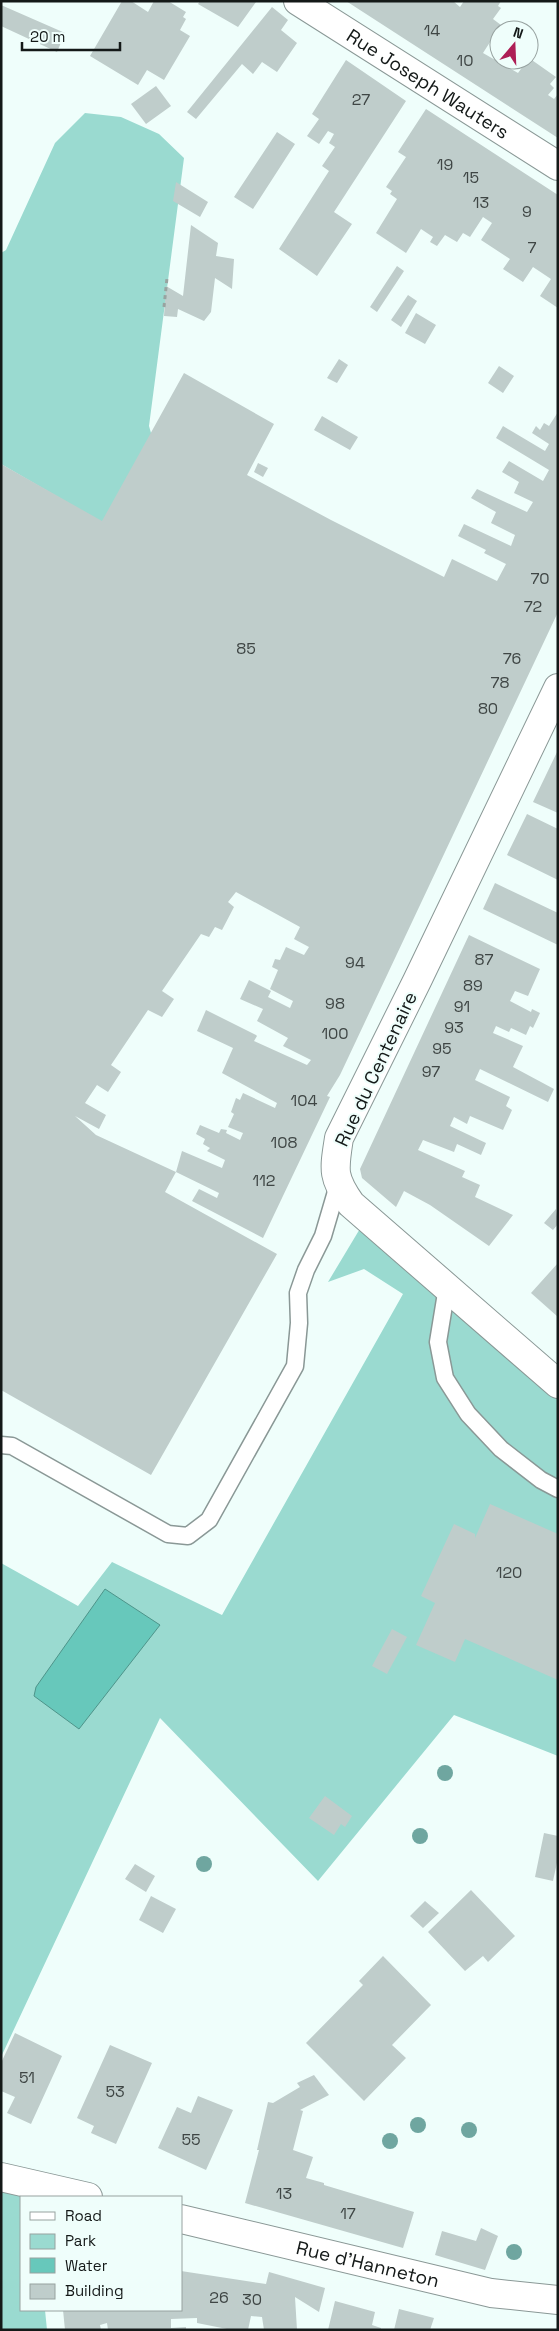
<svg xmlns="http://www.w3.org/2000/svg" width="559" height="2331" font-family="'Space Grotesk',sans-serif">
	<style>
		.green { fill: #9adad0 }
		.water { fill: #67c8bb; stroke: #4e948a }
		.building { fill: #bfcdcb }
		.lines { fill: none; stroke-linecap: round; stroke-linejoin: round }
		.lane-casing { stroke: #8a9896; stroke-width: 19 }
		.street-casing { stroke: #8a9896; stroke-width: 30 }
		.path { stroke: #98a3a0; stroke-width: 3; stroke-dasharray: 4 4; stroke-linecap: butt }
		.lane { stroke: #fff; stroke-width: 16 }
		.street { stroke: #fff; stroke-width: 28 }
		.tree { fill: #6fa6a0 }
		.labels { text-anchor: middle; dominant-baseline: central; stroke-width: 4; stroke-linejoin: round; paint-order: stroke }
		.number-label { font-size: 16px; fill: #3f4645 }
		.street-label { font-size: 19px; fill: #141918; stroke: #effefb }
	</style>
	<rect width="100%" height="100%" fill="#effefb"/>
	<path class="green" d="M85,113L121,117L159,134L184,158L149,426L157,454L125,536L1,464V253L6,250L55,143Z
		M367,1217L558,1384V1756L454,1715L318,1881L160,1718L1,2057V1563L78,1606L112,1562L222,1615L403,1294L364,1269L328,1282Z
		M1,2177L34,2197H21V2310H45L47,2330H1Z"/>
	<path class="water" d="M105,1589L160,1625L79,1729L34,1696L36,1687Z"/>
	<path class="building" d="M122,1H131L148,12L154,1H168L186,12L183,17L186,19L180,30L190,36L164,80L147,70L138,85L90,56Z
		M200,1H255L256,2L238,27L198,4Z
		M346,1H453L460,7L464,1H501L498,6L501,8L493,19L501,25L483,53L518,73L529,58L556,77L550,84L554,88L548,95L554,99L558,94V138Z
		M1,5L65,33L57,52L1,26Z
		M272,7L288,20L281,30L297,43L277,72L262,62L253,74L242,64L196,119L187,112Z
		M346,60L406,101L334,212L352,224L317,276L279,249L329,171L322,166L335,147L329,143L334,134L328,131L319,144L307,136L319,119L312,114Z
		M156,86L171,106L146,124L131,104Z
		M426,109L558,195V308L540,296L551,279L533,267L523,282L503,269L510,259L481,240L492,223L483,217L470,237L463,233L457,242L445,235L437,246L430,242L433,237L421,229L406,253L376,233L397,199L390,194L392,191L386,187L406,157L398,152Z
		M277,132L295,144L253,209L234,197Z
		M176,182L208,202L200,217L173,201Z
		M191,225L218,243L216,256L234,259L232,289L215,278L211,312L204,321L178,309L177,317L164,316L166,286L183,296Z
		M397,266L404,271L377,312L370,307Z
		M408,295L417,301L401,327L391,320Z
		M416,313L436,325L425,344L405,333Z
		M339,359L348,365L337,383L327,378Z
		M499,366L514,376L503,393L488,383Z
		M184,373L274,424L247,475L331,520L444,577L452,559L497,581L506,564L484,553L486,550L458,536L464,524L511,546L515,535L491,523L496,512L471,498L477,489L527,512L533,502L514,493L519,482L502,472L509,461L543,481L549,470L496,438L503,426L545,451L549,444L532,433L536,426L540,430L544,423L549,426L558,412V612L340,1075L327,1096L330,1097L263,1238L192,1201L199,1189L217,1198L219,1193L176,1172L182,1151L222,1168L225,1160L207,1151L210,1148L203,1144L205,1139L196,1134L200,1125L219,1133L221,1129L227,1130L226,1133L240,1140L243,1133L228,1127L234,1114L231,1112L236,1098L240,1100L243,1093L275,1108L277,1103L222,1073L233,1048L197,1031L206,1010L256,1035L257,1036L254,1041L307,1065L311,1060L283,1046L288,1038L257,1021L263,1009L240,999L249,980L271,991L268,997L290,1008L293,1001L270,989L278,970L272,967L275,959L280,960L286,947L304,955L309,947L294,939L300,927L236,892L228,902L234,907L222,930L215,927L209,937L201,934L162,991L174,999L162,1017L148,1010L111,1065L121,1072L108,1092L97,1085L85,1103L106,1115L99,1129L75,1116L96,1135L176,1172L165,1192L277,1254L151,1475L1,1390V464L102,521Z
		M322,416L358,437L350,450L314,430Z
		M258,463L268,468L263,477L254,472Z
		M558,750V813L533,802Z
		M527,814L558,829V880L507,855Z
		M495,883L558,913V945L483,909Z
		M469,935L540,969L528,996L515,991L510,1001L531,1012L532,1009L540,1013L533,1028L530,1026L526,1035L511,1028L509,1032L496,1026L493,1033L523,1046L513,1067L554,1089L548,1102L480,1069L475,1080L510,1097L506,1106L512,1110L503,1130L470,1116L467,1124L454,1117L450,1126L486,1143L481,1155L457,1144L454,1152L423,1140L418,1150L465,1171L462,1177L480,1185L475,1197L513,1215L489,1246L430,1205L404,1191L396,1207L362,1178L360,1169Z
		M556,1209L558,1224L553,1230L544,1223Z
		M558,1263V1317L531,1293Z
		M490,1504L558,1534V1680L465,1639L455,1662L416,1645L435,1603L421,1596L454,1524L475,1534V1538Z
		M392,1629L407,1637L387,1674L372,1666Z
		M325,1796L352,1816L345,1827L341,1824L334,1835L309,1818Z
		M544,1833L558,1836V1858L553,1881L535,1877Z
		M135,1864L155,1876L146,1892L125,1879Z
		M471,1890L515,1936L488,1962L483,1956L465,1971L428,1932Z
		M151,1896L176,1909L163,1933L139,1920Z
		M425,1901L439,1913L423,1928L410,1916Z
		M383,1956L431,2005L392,2045L406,2058L364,2101L306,2043L363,1985L359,1981Z
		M15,2033L62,2056L31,2124L7,2113L15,2097L1,2091V2063Z
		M110,2045L152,2063L116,2144L91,2133L94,2126L77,2118Z
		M314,2075L329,2095L300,2110L303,2111L293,2150L313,2157L306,2178L324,2183V2185L414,2212L403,2248L245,2203L259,2150H257L268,2102L273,2103L300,2087L297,2083Z
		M198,2096L233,2110L206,2170L158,2148L177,2107L191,2113Z
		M481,2228L498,2236L485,2270L435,2255L442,2231L476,2241Z
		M181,2271L266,2284L269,2272L325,2288L319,2312L295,2297L297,2330H264L262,2317L251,2316L248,2330H232L197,2323V2318L171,2319V2328L186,2327V2330H108L107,2323L100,2325L101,2330H65L63,2310H181Z
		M335,2301L375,2312L372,2325L381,2328V2330H328Z
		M399,2309L434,2318L430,2330H394Z"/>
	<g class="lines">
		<defs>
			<path id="lane" d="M447,1287L438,1342L445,1378L468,1414L501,1449L541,1480L558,1489
				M1,1445L12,1446L168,1534L188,1536L209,1520L295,1366L299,1323L298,1293L306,1270L323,1236L338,1185"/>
			<g id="street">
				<path id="s1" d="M298,1L558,166"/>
				<path d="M558,688L417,981L339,1138C334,1170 332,1177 351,1204L558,1384"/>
				<path d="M1,2177L88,2197"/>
				<path id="s2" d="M181,2219L491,2293L558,2300"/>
			</g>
		</defs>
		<use href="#lane" class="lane-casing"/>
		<use href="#street" class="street-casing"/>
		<path class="path" d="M164,307L167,278"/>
		<use href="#lane" class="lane"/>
		<use href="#street" class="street"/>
	</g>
	<g class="tree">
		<circle cx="445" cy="1773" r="8"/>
		<circle cx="420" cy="1836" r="8"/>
		<circle cx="204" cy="1864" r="8"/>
		<circle cx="418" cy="2125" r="8"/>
		<circle cx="469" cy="2130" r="8"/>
		<circle cx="390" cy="2141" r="8"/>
		<circle cx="514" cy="2252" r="8"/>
	</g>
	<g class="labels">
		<g class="number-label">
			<text x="432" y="30">14</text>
			<text x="465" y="60">10</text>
			<text x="361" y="99">27</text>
			<text x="445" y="164">19</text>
			<text x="471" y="177">15</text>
			<text x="481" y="202">13</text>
			<text x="527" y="211">9</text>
			<text x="532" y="247">7</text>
			<text x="540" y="578">70</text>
			<text x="533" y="606">72</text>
			<text x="246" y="648">85</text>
			<text x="512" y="658">76</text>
			<text x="500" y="682">78</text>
			<text x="488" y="708">80</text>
			<text x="484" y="959">87</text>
			<text x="355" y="962">94</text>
			<text x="473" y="985">89</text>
			<text x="335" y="1003">98</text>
			<text x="462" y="1006">91</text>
			<text x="454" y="1027">93</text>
			<text x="335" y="1033">100</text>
			<text x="442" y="1048">95</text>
			<text x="431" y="1071">97</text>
			<text x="304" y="1100">104</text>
			<text x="284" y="1142">108</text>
			<text x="264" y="1180">112</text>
			<text x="509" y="1572">120</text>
			<text x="27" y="2077">51</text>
			<text x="115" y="2091">53</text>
			<text x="191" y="2139">55</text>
			<text x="284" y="2193">13</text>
			<text x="348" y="2213">17</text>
			<text x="219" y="2297">26</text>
			<text x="252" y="2299">30</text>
		</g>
		<g class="street-label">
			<text stroke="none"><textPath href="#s1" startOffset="154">Rue Joseph Wauters</textPath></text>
			<text transform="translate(376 1069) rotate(-65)">Rue du Centenaire</text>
			<text stroke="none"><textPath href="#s2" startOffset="192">Rue d'Hanneton</textPath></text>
		</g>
	</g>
	<rect width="559" height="2331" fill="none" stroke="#141918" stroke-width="5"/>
	<rect x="20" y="2196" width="162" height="115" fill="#effefb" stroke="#97a2a0"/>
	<rect x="30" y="2212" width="25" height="8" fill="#ffffff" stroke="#97a2a0"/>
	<text x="65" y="2221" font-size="15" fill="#141918">Road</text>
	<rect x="30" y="2234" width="25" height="15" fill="#9adad0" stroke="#97a2a0"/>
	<text x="65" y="2246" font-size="15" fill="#141918">Park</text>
	<rect x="30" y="2258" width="25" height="15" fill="#67c8bb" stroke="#97a2a0"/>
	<text x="65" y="2271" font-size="15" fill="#141918">Water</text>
	<rect x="30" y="2284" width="25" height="15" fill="#bfcdcb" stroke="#97a2a0"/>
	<text x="65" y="2296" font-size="15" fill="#141918">Building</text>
	<g transform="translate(514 45) rotate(19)"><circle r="24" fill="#effefb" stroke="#97a2a0"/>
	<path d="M0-4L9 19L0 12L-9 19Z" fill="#ae1f56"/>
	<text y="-8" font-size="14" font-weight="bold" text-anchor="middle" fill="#141918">N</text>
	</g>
	<path d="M22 42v8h98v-8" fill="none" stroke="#141918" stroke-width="2.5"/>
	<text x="30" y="42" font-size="15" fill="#141918" stroke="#effefb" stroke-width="4" paint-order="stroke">20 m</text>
</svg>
